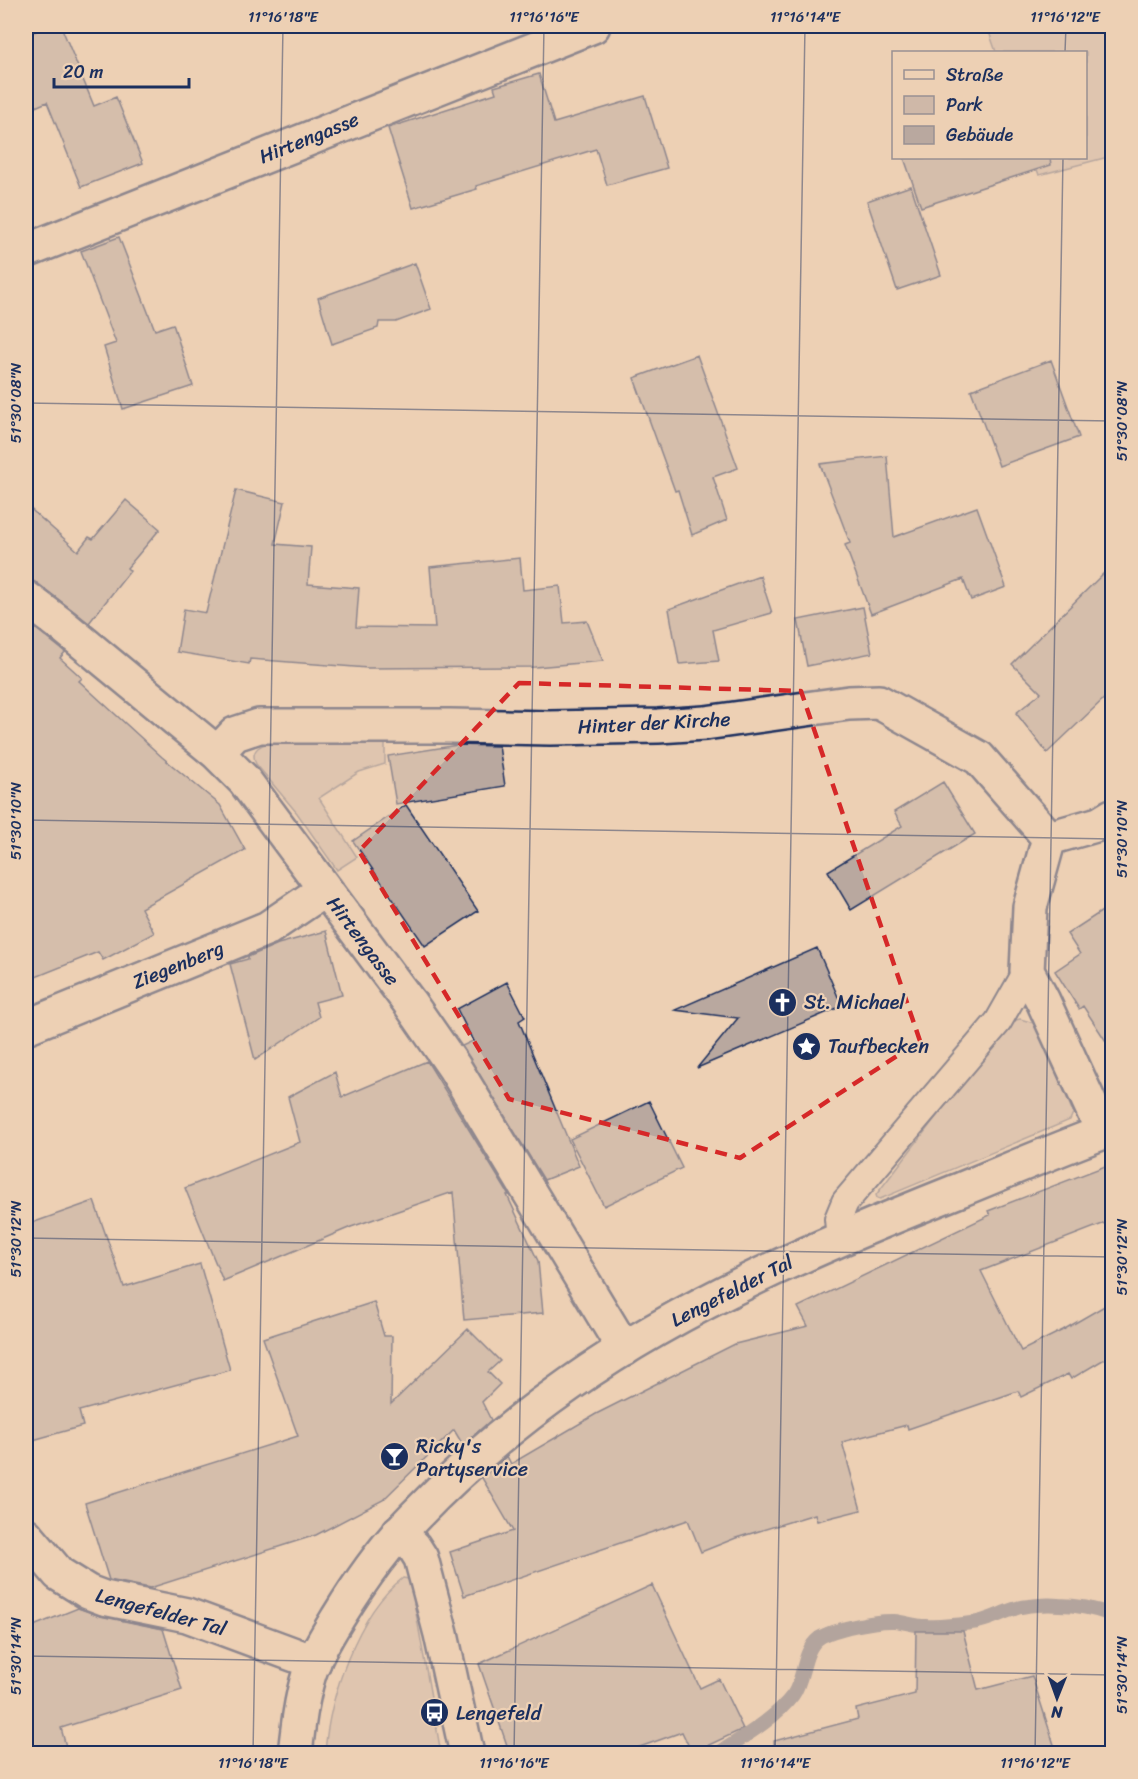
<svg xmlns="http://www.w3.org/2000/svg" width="1138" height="1779" font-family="Sriracha,sans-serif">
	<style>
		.green { fill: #cfb8a8; stroke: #757483; stroke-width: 1.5 }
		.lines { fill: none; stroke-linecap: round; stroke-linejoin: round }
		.stream { stroke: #6e6f80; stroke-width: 14 }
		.building { fill: #b9a89f; stroke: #1b2f5e; stroke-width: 1.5 }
		.service-casing { stroke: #1b2f5e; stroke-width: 30 }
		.minor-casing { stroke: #1b2f5e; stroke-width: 38 }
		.tertiary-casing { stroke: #1b2f5e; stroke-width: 38 }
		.service { stroke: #edd0b4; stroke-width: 26 }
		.minor { stroke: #edd0b4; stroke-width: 33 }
		.tertiary { stroke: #edd0b4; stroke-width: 33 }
		.marked { fill: none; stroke: #d62828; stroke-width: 4.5; stroke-dasharray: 12 8; stroke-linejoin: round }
		.ticks { fill: none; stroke: #1b2f5e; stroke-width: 1.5; stroke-opacity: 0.45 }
		.labels { text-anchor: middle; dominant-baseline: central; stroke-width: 4.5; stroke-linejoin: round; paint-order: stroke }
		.street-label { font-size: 20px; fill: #1b2f5e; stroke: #edd0b4 }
		.poi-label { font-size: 20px; fill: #1b2f5e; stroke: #edd0b4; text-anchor: start }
		.neatline { fill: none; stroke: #1b2f5e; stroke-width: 2 }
		.ticks-label { font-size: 15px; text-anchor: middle; fill: #1b2f5e }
	</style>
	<rect width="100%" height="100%" fill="#edd0b4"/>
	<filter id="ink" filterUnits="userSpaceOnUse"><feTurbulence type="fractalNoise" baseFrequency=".0167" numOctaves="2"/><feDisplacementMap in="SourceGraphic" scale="12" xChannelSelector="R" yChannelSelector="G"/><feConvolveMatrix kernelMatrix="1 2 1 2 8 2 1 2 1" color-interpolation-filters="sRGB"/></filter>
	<g filter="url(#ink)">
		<path class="green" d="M987,26H1112V156L1039,175L1033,158H1086V52H996Z
			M385,742V764L359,772L319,798L357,857L337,870L297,813L256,764C249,749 262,743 276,742Z
			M1020,1019L1034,1023L1040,1029L1073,1113L1070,1120L880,1199L877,1198L876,1195L1003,1030L1012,1021Z
			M403,1578L408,1579L411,1585L441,1753H325C329,1698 357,1613 403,1578Z"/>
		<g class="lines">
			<path class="stream" d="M717,1754C743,1737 774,1720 793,1695C805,1678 802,1651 819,1638C833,1629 877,1620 894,1621C905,1622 915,1626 925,1626C940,1627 956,1625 971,1623C986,1622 999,1614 1014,1609C1026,1605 1046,1604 1059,1605C1077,1605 1096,1609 1112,1615"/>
		</g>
		<path class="building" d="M49,26H61L94,106L116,97L143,163L81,187L47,102L26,111V35Z
			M539,74L554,123L645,96L667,168L607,185L596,149L476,186L477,189L413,208L388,128L496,93L494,87Z
			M904,158H1050L1051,165L921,207Z
			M911,186L941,275L897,290L867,201Z
			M119,237L155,330L173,324L193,386L123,409L104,347L116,343L81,251Z
			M415,263L431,309L396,322H379L378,328L332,344L318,298Z
			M697,355L738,468L713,477L727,520L692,535L678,490L675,491L634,378Z
			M1051,360L1079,437L999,466L971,390Z
			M887,456L894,537L977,507L1006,587L971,600L963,579L871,614L845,545L850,543L820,464Z
			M236,490L285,502L275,544L311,547L308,584L359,588L356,627L435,628L430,567L520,558L523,590L560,586L564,623L587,621L603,661L535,667L368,668L250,659L249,664L177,652L184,609L206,613Z
			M126,500L160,529L127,568L130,571L89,623L37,583L26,580V505L78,551L89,537L93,539Z
			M1113,564V690L1047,753L1016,713L1041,693L1012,664Z
			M760,576L772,613L713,630L719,661L679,664L669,609Z
			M863,607L872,653L807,666L798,620Z
			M26,621L65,652L60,658L82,678L79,681L162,757L220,805L245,850L141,908L154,933L103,960L98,952L26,981Z
			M458,745L499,746L505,786L396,804L388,756Z
			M943,782L975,834L851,910L828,871L902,826L894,812Z
			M406,805L478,911L425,946L353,841Z
			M1113,904V1052L1083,1006L1079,1009L1055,971L1080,954L1067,934Z
			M326,931L342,995L315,1002L319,1017L255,1060L230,964L248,959V957L278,944Z
			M817,948L842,1006L697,1068L738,1018L675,1010Z
			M507,982L525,1017L519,1021L579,1166L544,1180L462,1046L473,1041L457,1009Z
			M427,1061L509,1195H507L538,1261L543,1313L464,1320L453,1192L351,1227L223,1281L185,1188L300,1142L288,1097L335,1072L342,1097Z
			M649,1101L682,1168L604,1206L570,1139Z
			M1113,1163V1220L981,1271L1021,1351L1063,1330L1113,1301V1354L1071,1379L1068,1374L1021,1397L1018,1391L908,1429L907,1425L842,1442L861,1510L817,1521L815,1514L736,1538L701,1552L688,1520L464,1596L450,1552L513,1531L482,1478L507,1456L511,1464L596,1414L735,1344L808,1326L798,1307L990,1215L988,1211Z
			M94,1201L124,1287L200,1264L230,1370L79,1411L83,1426L26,1442V1225Z
			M374,1302L384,1336H392L391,1404L468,1329L500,1361L488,1372L500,1384L482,1402L491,1420L463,1445L454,1430L383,1500L316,1535L150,1588L109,1580L85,1503L298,1436L263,1338Z
			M652,1585L700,1688L719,1679L743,1729L692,1753L682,1732L620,1754H510L479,1664Z
			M78,1608L100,1616L163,1629L182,1690L61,1728L68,1754H26V1629Z
			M916,1631H963L978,1690L1032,1676L1057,1754H775L774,1741L858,1719L856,1709L915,1694Z"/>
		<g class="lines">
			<defs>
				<path id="service" d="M840,1239L838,1219L845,1202L998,1022L1027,971"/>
				<path id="minor" d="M26,251L593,26
					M26,598L63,626L217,753L244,780L409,1002L454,1067L624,1349
					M217,753L235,734L259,726H450L550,728L658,726L705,723L849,703L879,702L979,758L1049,838
					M26,1027L268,928L324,890
					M1103,1132L1043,1001L1027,971L1030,907L1049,838L1099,824L1112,816
					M399,1532L414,1547L421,1558L441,1634L467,1754
					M26,1535L59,1574L88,1592L104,1598L187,1615L314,1662"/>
				<path id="tertiary" d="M295,1754C298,1727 301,1700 309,1674C316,1653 328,1634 339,1616C361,1580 384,1547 414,1517C461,1468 514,1423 570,1384C688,1301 824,1244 957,1191C1009,1170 1060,1148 1112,1129"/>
			</defs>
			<use href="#service" class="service-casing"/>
			<use href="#minor" class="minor-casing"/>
			<use href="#tertiary" class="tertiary-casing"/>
			<use href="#service" class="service"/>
			<use href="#minor" class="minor"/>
			<use href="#tertiary" class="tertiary"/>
		</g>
	</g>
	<path d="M0 0H1138V1779H0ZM519,683L801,691L920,1041L740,1158L509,1099L359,851Z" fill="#edd0b4" fill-opacity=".55" fill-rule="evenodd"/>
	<path class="marked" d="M519,683L801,691L920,1041L740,1158L509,1099L359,851Z"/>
	<path class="ticks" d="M1065,52L1066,26M26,403L1112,421M26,820L1112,839M26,1238L1112,1257M26,1656L1112,1675M253,1754L283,26M514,1754L544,26M775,1754L805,26M1035,1754L1063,158"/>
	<defs>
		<symbol id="church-disc" viewBox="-11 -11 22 22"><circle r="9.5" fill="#1b2f5e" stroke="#edd0b4"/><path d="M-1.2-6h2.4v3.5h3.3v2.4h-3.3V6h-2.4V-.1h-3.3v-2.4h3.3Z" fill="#fff"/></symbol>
		<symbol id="sight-disc" viewBox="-11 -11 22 22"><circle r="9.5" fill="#1b2f5e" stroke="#edd0b4"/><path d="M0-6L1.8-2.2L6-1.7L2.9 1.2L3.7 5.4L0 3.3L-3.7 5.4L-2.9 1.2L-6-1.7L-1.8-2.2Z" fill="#fff"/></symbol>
		<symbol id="bar-disc" viewBox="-11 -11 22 22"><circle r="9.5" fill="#1b2f5e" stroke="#edd0b4"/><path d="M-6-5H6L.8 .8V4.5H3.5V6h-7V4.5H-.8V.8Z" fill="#fff"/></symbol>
		<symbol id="bus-disc" viewBox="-11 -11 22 22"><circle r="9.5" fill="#1b2f5e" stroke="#edd0b4"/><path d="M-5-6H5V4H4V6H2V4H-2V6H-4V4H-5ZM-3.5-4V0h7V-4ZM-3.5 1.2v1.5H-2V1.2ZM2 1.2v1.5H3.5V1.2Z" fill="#fff"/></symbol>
	</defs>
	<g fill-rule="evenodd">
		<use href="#church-disc" x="766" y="986" width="33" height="33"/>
		<use href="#sight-disc" x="790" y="1030" width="33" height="33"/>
		<use href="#bar-disc" x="378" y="1440" width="33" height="33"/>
		<use href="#bus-disc" x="418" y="1696" width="33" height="33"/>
	</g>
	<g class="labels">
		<g class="street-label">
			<text transform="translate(309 138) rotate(-22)">Hirtengasse</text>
			<text transform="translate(654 723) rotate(-3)">Hinter der Kirche</text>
			<text transform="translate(363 941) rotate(53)">Hirtengasse</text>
			<text transform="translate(178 965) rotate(-22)">Ziegenberg</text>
			<text transform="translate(732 1291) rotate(-27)">Lengefelder Tal</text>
			<text transform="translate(161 1612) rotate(15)">Lengefelder Tal</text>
		</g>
		<g class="poi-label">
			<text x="804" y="1002">St. Michael</text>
			<text x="828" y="1046">Taufbecken</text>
			<text x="416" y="1446">Ricky's<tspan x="416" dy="23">Partyservice</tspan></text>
			<text x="456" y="1713">Lengefeld</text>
		</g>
	</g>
	<rect width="1138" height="1779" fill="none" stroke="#edd0b4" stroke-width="66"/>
	<rect x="892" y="51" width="195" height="108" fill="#edd0b4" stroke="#999092" stroke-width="1.5"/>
	<rect x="904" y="70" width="30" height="9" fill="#edd0b4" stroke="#999092" stroke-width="1.5"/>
	<text x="946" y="81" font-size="18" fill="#1b2f5e">Straße</text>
	<rect x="904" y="96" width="30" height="18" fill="#cfb8a8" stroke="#999092" stroke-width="1.5"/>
	<text x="946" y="111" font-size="18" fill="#1b2f5e">Park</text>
	<rect x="904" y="126" width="30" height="18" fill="#b9a89f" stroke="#999092" stroke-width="1.5"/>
	<text x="946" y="141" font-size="18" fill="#1b2f5e">Gebäude</text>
	<g transform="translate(1057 1698) rotate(181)" stroke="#edd0b4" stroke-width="4.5" paint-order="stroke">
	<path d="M0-4.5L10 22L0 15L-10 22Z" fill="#1b2f5e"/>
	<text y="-9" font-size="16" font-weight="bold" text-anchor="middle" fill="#1b2f5e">N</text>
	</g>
	<path d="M54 78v9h135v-9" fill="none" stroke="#1b2f5e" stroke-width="3"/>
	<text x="63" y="78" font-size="18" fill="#1b2f5e" stroke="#edd0b4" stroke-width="4.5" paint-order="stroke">20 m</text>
	<rect x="33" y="33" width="1072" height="1713" class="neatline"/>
	<g class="ticks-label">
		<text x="283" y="22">11°16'18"E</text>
		<text x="544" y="22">11°16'16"E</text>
		<text x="805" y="22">11°16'14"E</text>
		<text x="1065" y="22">11°16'12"E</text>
		<text transform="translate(16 403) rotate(-90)" y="5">51°30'08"N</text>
		<text transform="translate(1122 421) rotate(-90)" y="5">51°30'08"N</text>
		<text transform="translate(16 821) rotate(-90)" y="5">51°30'10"N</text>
		<text transform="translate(1122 839) rotate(-90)" y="5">51°30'10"N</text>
		<text transform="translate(16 1239) rotate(-90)" y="5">51°30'12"N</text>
		<text transform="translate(1122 1257) rotate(-90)" y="5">51°30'12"N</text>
		<text transform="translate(16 1656) rotate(-90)" y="5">51°30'14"N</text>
		<text transform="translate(1122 1675) rotate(-90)" y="5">51°30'14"N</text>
		<text x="253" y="1768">11°16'18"E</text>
		<text x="514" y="1768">11°16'16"E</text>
		<text x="775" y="1768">11°16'14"E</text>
		<text x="1035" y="1768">11°16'12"E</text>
	</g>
</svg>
